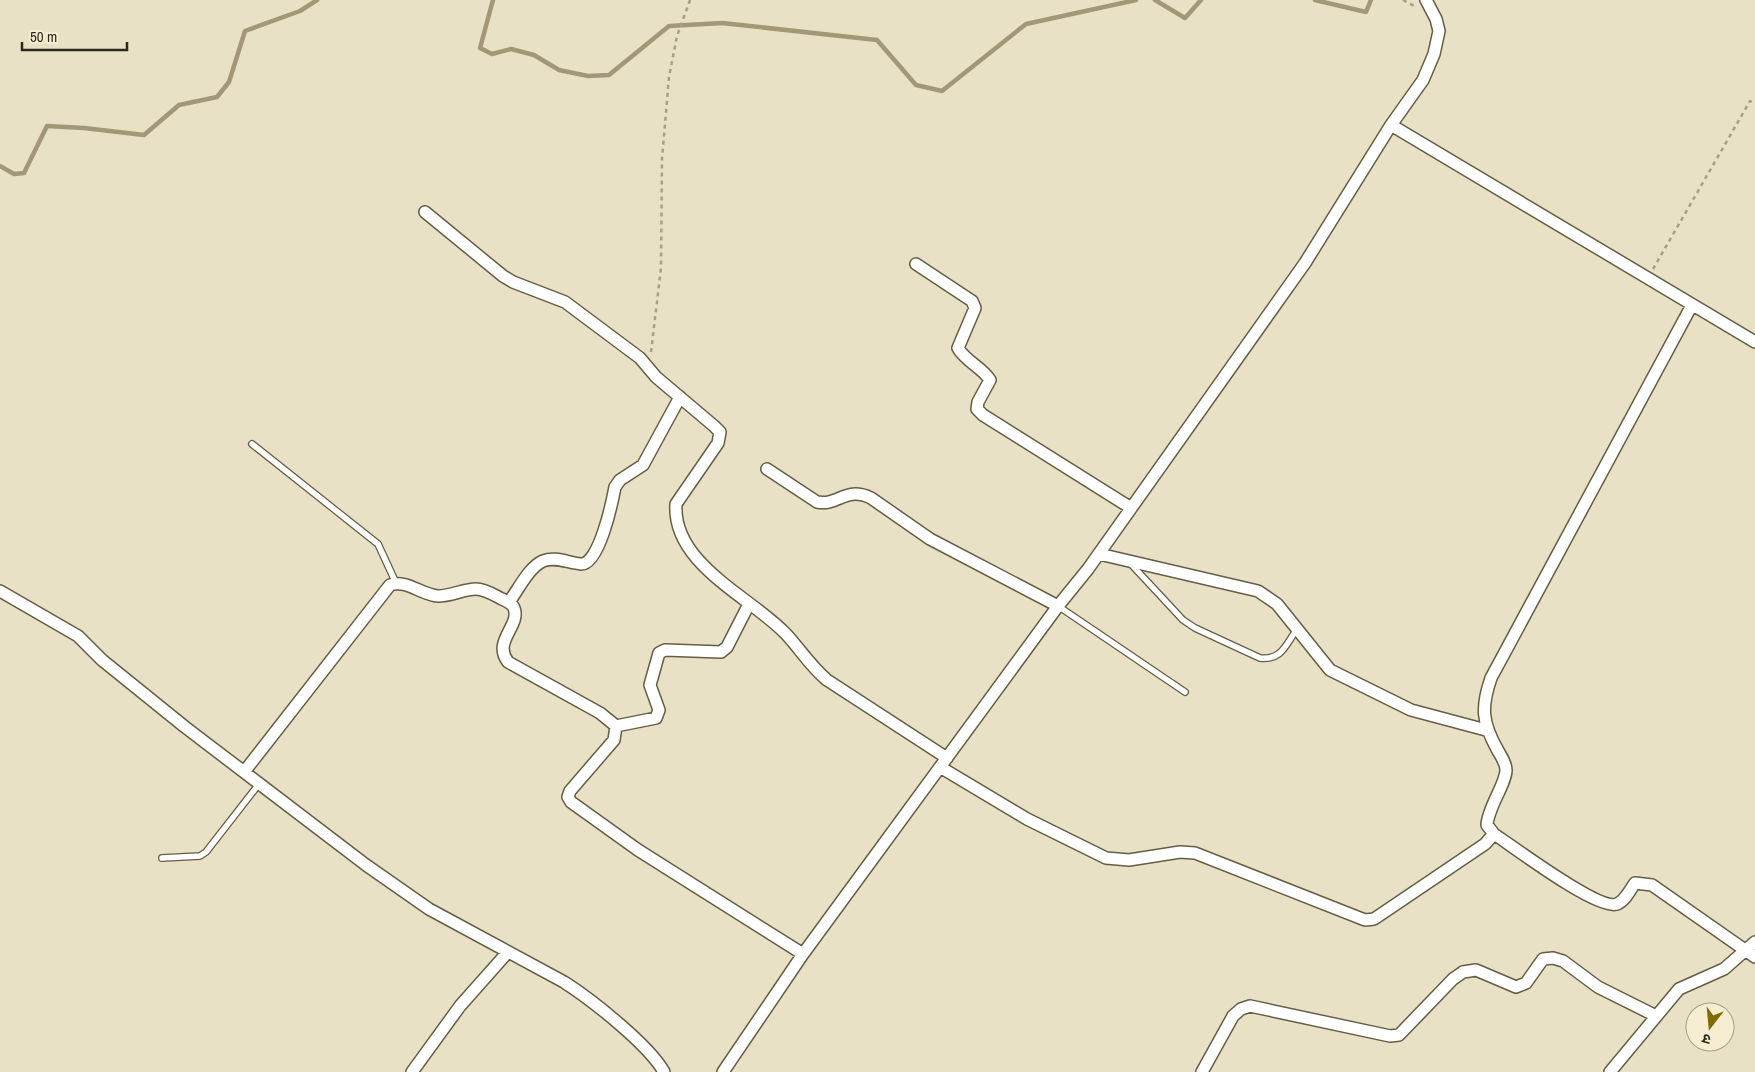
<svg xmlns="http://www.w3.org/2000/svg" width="1755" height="1072" font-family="'Archivo Narrow','Noto Sans Devanagari',sans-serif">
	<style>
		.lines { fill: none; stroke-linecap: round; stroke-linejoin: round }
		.stream { stroke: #a29877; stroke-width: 4.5 }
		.lane-casing { stroke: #655e45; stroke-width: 8 }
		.street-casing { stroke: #655e45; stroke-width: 14 }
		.path { stroke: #a69f89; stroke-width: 2.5; stroke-dasharray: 4 4; stroke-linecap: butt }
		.lane { stroke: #fff; stroke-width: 5.5 }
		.street { stroke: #fff; stroke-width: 11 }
	</style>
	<rect width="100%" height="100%" fill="#e9e1c5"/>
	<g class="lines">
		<path class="stream" d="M493,0L480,48L492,54L511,49L534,55L559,70L588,76L609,75L669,26L722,23L877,40L916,85L942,91L1026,24L1136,0
			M1155,0L1185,18L1201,0
			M1315,0L1366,12L1371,0
			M0,166L14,174L24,173L47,126L84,128L144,135L179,105L217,97L229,82L245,31L300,11L317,0"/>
		<defs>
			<path id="lane" d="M252,444L378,544L396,583
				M1130,563L1183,620L1195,628L1260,658C1282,660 1285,646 1297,629
				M1058,606L1185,692
				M162,858L200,856L206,852L259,784"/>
			<path id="street" d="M1391,125L1755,342
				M425,212L503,276L513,282L565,302L640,358L656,377L714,426L720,432L718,443L676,504C672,564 751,597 786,634C800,649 811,667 827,680L947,758
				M916,264L972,301L975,308L958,348C966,362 982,367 990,380L978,402L977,409L983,415L1131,508
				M1692,305L1491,678C1481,707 1482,722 1497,749C1500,755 1506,762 1506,770C1506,784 1488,807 1487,825L1494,834C1514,847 1598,911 1617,904C1625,901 1630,890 1635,883L1652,885L1755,957
				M767,469L817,502C839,506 845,486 871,498L930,539L1058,606
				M1099,554L1258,591L1277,604L1330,670L1411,710L1486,730
				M0,591L78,636L102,660L185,727L366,865L429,909L564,982C592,1000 649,1045 664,1072
				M509,602C518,590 529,567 543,561C555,556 569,563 581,564C599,565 612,503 615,487L620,480L643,465L680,397
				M616,726L656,718L659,710L650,685L659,653L665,650L721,652L727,647L749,604
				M940,767L1027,819L1106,858L1129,860L1180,852L1195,853L1365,920L1374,919L1485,844L1494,834
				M244,772L390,585C406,579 422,595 438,596C451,596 464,589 476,589C485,589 494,595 502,599C506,601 512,603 514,608C521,626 492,641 508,662L600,713L616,726L614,740L570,791L568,797L571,802L638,850L803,954
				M412,1072L460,1006L508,952
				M723,1072L803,954L1058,606L1088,569L1305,263L1391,125L1423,80L1434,54L1439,31L1436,19L1426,0
				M1202,1072L1233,1016L1241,1009L1250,1006L1390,1036L1399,1035L1453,979L1463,972L1476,970L1516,987L1526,983L1543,959L1553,958L1563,961L1598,987L1656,1016
				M1610,1072L1679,989L1724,969L1755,942"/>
		</defs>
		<use href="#lane" class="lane-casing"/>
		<use href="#street" class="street-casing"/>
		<path class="path" d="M1403,0L1416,7
			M1653,269L1750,101L1755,104
			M651,352L661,268L662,159L669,77L677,36L690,0"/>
		<use href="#lane" class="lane"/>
		<use href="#street" class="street"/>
	</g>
	<g transform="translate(1710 1027) rotate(196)"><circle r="24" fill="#f7eed2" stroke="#a59f8a"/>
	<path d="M0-4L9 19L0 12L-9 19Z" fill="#816a03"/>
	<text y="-8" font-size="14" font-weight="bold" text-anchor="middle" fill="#2b281d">उ</text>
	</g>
	<path d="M22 42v8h105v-8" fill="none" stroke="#2b281d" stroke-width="2.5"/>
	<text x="30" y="42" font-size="15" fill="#2b281d" stroke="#f7eed2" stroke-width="4" paint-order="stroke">50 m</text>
</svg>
